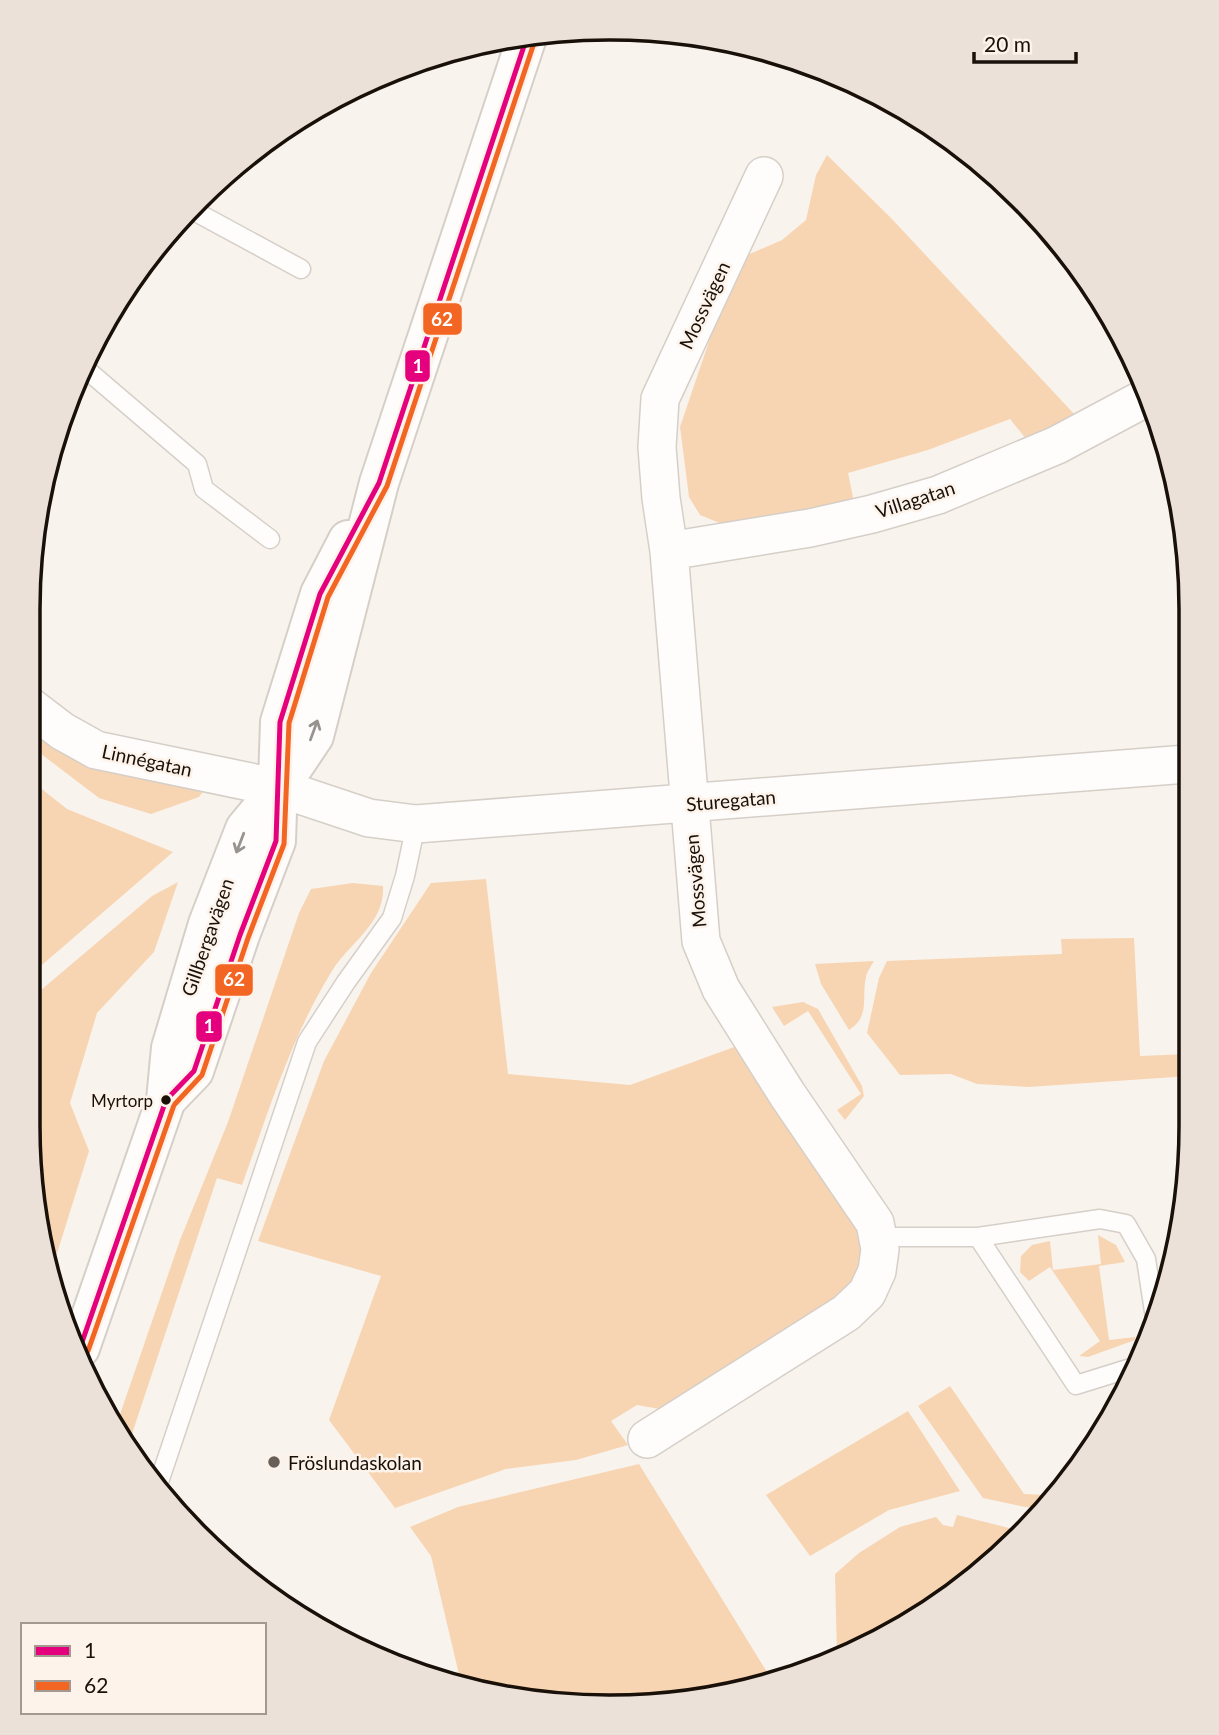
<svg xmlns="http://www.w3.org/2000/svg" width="1219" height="1735" font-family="Lato,sans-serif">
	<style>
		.green { fill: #f7d5b2 }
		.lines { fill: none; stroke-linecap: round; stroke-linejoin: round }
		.lane-casing { stroke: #d6cfc8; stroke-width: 21 }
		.street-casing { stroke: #d6cfc8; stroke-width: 40 }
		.secondary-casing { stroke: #d6cfc8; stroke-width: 42 }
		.lane { stroke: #fefdfc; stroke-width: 18 }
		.street { stroke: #fefdfc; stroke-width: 37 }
		.secondary { stroke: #fefdfc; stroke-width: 38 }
		.bus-1-casing { stroke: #fdf3ea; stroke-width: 10 }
		.bus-2-casing { stroke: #fdf3ea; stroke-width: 10 }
		.bus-1 { stroke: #e5007d; stroke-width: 5 }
		.bus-2 { stroke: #f26522; stroke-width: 5 }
		.oneway { stroke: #97938f }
		.bus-dot { fill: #191109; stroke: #fdf3ea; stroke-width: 2.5 }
		.poi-dot { fill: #676059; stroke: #fdf3ea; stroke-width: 2.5 }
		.labels { text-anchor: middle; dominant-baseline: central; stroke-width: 5; stroke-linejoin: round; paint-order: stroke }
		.bus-label { font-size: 17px; fill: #191109; stroke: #fdf3ea; text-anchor: end }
		.street-label { font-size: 19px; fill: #191109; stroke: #fdf3ea }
		.poi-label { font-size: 19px; fill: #191109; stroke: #fdf3ea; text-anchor: start }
		.rim { fill: none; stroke: #191109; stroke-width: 3.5 }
		.line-badge { stroke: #fdf3ea; stroke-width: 2.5 }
		.badge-label { font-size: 19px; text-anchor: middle; font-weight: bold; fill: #fff }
	</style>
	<rect width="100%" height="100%" fill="#f9f3ee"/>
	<path class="green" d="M827,155L891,218L1076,416L1027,440L1010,419L928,450L848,473L854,502L722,524L700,515L689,497L680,427L724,297L745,256L782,240L806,220L816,175Z
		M28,717L207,786L199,797L151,814L99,798L28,744Z
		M28,778L67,809L173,852L28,977Z
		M486,879L508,1074L630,1085L737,1046L862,1233L870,1268L853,1295L671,1411L637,1405L611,1421L628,1445L576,1460L506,1469L395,1508L329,1420L381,1276L258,1241L324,1061L371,973L431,883Z
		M178,882L154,952L97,1013L70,1103L89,1151L49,1279L28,1126V1001L152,896Z
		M353,883L383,886C385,924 350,942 332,971C291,1037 268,1113 242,1185L217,1178L127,1449L116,1426L180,1240L228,1122L299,913L311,889Z
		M1134,938L1140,1056L1189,1054V1076L1029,1087L977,1084L951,1074L900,1075L867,1033L879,978L887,961L1062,954L1061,939Z
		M874,961C871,966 867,972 866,977C861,998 871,1016 849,1030L821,984L815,964Z
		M803,1002L818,1009L862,1086L864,1096L845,1120L837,1110L861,1094L808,1011L784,1026L772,1007Z
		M1098,1235L1116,1245L1125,1262L1099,1266L1109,1340L1135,1337V1340L1088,1357L1079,1356L1100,1341L1050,1267L1029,1281L1020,1272L1021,1256L1032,1245L1050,1241L1053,1270L1101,1264Z
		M950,1386L1024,1494L1047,1495L1061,1490L1044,1508L1025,1507L983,1498L918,1406Z
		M908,1411L960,1491L889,1510L810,1556L766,1495Z
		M639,1464L770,1677L686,1702H533L461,1683L431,1556L410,1527L458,1507Z
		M957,1515L1009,1528H1026L993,1562L866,1647L837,1656L835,1574L859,1553L900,1527L936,1517L943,1525L953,1527Z"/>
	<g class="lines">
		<defs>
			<path id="lane" d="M194,211L301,269
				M87,370L197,464L204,489L270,539
				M877,1237H978L1100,1219L1126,1224L1146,1259L1155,1318
				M978,1237L1076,1385L1137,1366
				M158,1485L307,1042L346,982L392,918L405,876L416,824"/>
			<path id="street" d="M669,551L810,528L872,514L938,495L1057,445L1145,398
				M28,705L62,731L96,750L279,788L369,818L416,824L1187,764
				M647,1439L846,1313L867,1293L877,1271L880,1249L875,1223L787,1094L721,989L701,941L669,551L661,498L657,447L660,399L764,176"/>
			<path id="secondary" d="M166,1100L194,1071L240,935L276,841L280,722L320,594L348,540
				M80,1348L166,1100L171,1048L208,924L245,829L279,788L314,736L379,483L528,34"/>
		</defs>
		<use href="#lane" class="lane-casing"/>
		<use href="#street" class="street-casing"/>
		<use href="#secondary" class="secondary-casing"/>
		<use href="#lane" class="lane"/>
		<use href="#street" class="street"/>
		<use href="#secondary" class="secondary"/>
		<defs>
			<path id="bus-1" d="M80,1348L166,1100L194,1071L240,935L276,841L280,722L320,594L379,483L528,34"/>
			<path id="bus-2" d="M88,1351L174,1105L202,1075L248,938L284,844L289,723L328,597L387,486L536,37"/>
		</defs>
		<use href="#bus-1" class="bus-1-casing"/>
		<use href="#bus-2" class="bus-2-casing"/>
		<use href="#bus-1" class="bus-1"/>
		<use href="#bus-2" class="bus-2"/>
	</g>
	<defs><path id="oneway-shaft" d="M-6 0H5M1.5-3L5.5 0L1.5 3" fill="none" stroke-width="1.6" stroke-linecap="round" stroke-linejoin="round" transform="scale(1.75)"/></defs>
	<g class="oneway">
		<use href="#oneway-shaft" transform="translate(314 730) rotate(-70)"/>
		<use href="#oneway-shaft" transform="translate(240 843) rotate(111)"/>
	</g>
	<circle class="bus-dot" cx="166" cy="1100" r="6"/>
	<circle class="poi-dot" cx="274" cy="1462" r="7"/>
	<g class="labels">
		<g class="bus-label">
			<text x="153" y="1100">Myrtorp</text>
		</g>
		<g class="street-label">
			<text transform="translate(704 305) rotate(-65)">Mossvägen</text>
			<text transform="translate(915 499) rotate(-18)">Villagatan</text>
			<text transform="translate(147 760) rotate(12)">Linnégatan</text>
			<text transform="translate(731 800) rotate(-5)">Sturegatan</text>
			<text transform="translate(695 881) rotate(-95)">Mossvägen</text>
			<text transform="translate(207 937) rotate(-71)">Gillbergavägen</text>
		</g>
		<g class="poi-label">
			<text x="288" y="1462">Fröslundaskolan</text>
		</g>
	</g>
	<path d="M0 0H1219V1735H0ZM609 40H610A569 569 0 0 1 1179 609V1126A569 569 0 0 1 610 1695H609A569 569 0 0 1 40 1126V609A569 569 0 0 1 609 40Z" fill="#ebe1d8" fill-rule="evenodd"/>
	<path class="rim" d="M609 40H610A569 569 0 0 1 1179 609V1126A569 569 0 0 1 610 1695H609A569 569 0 0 1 40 1126V609A569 569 0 0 1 609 40Z"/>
	<g class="line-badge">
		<rect x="422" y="302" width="41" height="34" rx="7" fill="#f26522"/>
		<rect x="404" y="349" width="27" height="34" rx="7" fill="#e5007d"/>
		<rect x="214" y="963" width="40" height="34" rx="7" fill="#f26522"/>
		<rect x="195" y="1010" width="28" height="33" rx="7" fill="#e5007d"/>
	</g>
	<g class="badge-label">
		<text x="442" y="326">62</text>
		<text x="418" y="373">1</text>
		<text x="234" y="986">62</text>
		<text x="209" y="1033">1</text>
	</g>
	<rect x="21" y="1623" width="245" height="91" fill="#fdf3ea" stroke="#a29990" stroke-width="2"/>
	<rect x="35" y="1646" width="35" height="10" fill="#e5007d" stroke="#a29990" stroke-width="2"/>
	<text x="84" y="1658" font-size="21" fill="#191109">1</text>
	<rect x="35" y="1681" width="35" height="10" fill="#f26522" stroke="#a29990" stroke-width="2"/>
	<text x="84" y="1693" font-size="21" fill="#191109">62</text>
	<path d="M974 52v10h102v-10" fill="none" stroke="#191109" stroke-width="3.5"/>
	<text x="984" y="52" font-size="21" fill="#191109" stroke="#fdf3ea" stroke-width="5" paint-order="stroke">20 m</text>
</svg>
